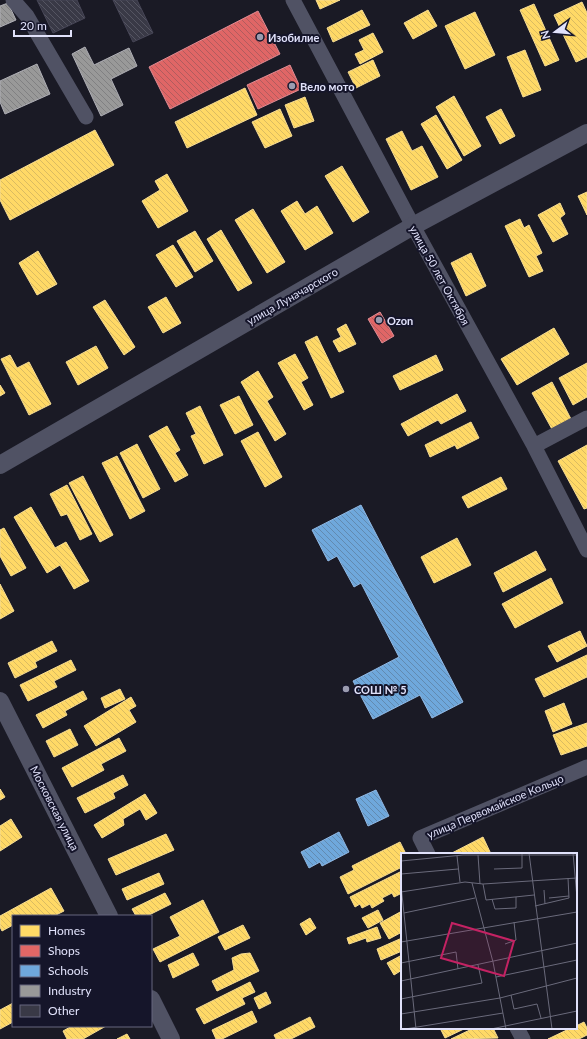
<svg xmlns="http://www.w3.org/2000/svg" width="587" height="1039" font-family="Lato,sans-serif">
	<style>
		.homes { fill: url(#homes-back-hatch); stroke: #f6dc93 }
		.shops { fill: url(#shops-back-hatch); stroke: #e08b93 }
		.schools { fill: url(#schools-back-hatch); stroke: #91b9e5 }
		.industry { fill: url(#industry-back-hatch); stroke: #afafb6 }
		.building { fill: url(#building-back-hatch); stroke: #474657 }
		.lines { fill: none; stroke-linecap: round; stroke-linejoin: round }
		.minor { stroke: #505264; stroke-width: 15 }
		.tertiary { stroke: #505264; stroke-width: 18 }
		.poi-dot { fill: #9b9cb0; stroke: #15152a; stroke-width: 1.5 }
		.labels { text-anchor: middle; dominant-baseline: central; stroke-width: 4; stroke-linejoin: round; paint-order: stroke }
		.poi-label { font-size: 11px; font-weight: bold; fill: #e1e2fb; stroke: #15152a; text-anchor: start }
		.street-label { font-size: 11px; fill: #e1e2fb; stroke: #15152a }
		.inset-road { fill: none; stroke: #6a6a7b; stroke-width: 1 }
		.view { fill: #c42263; fill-opacity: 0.15; stroke: #c42263; stroke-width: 2 }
		.inset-edge { fill: none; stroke: #e1e2fb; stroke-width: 2 }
	</style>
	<defs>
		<pattern id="homes-back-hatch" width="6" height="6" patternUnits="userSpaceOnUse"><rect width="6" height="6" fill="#ffd966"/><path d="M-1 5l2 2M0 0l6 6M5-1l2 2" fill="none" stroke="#dabb61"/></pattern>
		<pattern id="shops-back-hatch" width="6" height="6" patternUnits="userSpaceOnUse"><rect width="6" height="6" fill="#e06666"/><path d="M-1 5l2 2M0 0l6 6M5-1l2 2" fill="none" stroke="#b15c5e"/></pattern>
		<pattern id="schools-back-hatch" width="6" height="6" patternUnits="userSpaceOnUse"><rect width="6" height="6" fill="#6fa8dc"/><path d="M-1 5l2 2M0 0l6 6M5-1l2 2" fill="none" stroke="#628ab0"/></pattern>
		<pattern id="industry-back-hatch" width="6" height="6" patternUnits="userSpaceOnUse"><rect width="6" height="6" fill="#999"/><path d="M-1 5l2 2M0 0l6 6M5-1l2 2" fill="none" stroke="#808082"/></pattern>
		<pattern id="building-back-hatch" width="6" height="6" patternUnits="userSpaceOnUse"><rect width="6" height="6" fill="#393946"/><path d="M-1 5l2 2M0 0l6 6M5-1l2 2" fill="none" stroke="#555562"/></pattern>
	</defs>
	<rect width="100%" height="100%" fill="#1a1a25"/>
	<path class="homes" d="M316,0H340L320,9Z
		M582,2L587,13V57L576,62L554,15Z
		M534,4L559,60L545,66L520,10Z
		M362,10L370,25L333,42L327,28Z
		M428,10L437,26L413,39L404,23Z
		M475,12L495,55L465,69L445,26Z
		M373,33L383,52L360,64L355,54L364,50L359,40Z
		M525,50L541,90L523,97L507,57Z
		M373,60L380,76L356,88L348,72Z
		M245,88L257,115L187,148L175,122Z
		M454,96L481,146L464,156L436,107Z
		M305,97L314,121L294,128L285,105Z
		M280,109L292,136L265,148L252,122Z
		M501,109L515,136L500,144L486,117Z
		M436,115L462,160L447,169L421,124Z
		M95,130L114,165L10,220L0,200V180Z
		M402,131L412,151L422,146L438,177L411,190L386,139Z
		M342,166L369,212L353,222L325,176Z
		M167,174L188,211L158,228L142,201L160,190L155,181Z
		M587,192V215L578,196Z
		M297,201L305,214L317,206L333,233L305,250L281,211Z
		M560,203L565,214L560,218L568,234L553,242L538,215Z
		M253,209L285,262L267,273L235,220Z
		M520,219L524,228L529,225L542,253L536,256L543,271L529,277L505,226Z
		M221,230L252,283L238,291L207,239Z
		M195,231L213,261L195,272L177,241Z
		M173,245L193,277L176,287L156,255Z
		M38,251L57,284L37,295L19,263Z
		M471,253L486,286L466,296L451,263Z
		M166,297L181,323L163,333L148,307Z
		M105,300L135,347L124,355L93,307Z
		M346,324L356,344L339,352L333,341L341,337L337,329Z
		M554,328L569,354L517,385L501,359Z
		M317,336L344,392L331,398L305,342Z
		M96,346L108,368L78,385L66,362Z
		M295,354L308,378L301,382L313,405L304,410L278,363Z
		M10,355L17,368L29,362L51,404L29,415L1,359Z
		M436,355L443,370L400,390L393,376Z
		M587,363V397L573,405L559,378Z
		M258,371L273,397L267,401L286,434L275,441L241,382Z
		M552,382L572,421L553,431L532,393Z
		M0,385L5,393L0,396Z
		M457,394L466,411L441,424L438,420L408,436L401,424Z
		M239,396L253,425L235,434L220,405Z
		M200,406L223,455L204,464L191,436L196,434L186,413Z
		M471,422L479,438L457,449L455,445L430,457L425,445Z
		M167,426L180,450L175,453L188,475L175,482L149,436Z
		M258,432L282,477L265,487L241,441Z
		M137,444L160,489L143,498L120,453Z
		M587,445V508L584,509L558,461Z
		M117,456L145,511L130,519L102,463Z
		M83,476L113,535L100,542L69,483Z
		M501,477L507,489L468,508L462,497Z
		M67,485L92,534L80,540L67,514L61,516L50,494Z
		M31,507L55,548L66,542L89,581L74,589L60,565L47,573L14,517Z
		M4,528L26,568L11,576L0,556V530Z
		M457,538L471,565L434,583L421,557Z
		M536,551L546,570L503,592L494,573Z
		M551,578L563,603L515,628L502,604Z
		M0,584L14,611L0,619Z
		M580,631L587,646L557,662L548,646Z
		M52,641L57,651L35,662L37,667L15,678L8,663Z
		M587,655V677L544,697L535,679Z
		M71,660L76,670L54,681L57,687L28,701L20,685Z
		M120,689L125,699L105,708L101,698Z
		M83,691L87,699L65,711L67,715L43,728L36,715Z
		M131,697L136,706L129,710L136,722L96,746L84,726Z
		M564,703L572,724L553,732L545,711Z
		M587,723V746L561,755L553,735Z
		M70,729L78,745L54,757L46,741Z
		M119,738L126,751L101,764L104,770L72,787L62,768Z
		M123,775L128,785L113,793L115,798L85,813L77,798Z
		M0,789L5,797L0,800Z
		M145,794L157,813L146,820L140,809L123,819L124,825L102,838L94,825Z
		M11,819L22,837L0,851V826Z
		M166,834L174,850L116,875L108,859Z
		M483,837L491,854H450Z
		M400,842L406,854H402V867L348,894L340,877L354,870L352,866Z
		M402,871V893L394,897L392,893L382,898L384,901L372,908L370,904L362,908L360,904L355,907L350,897Z
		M159,873L164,884L127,900L122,889Z
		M51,888L64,911L54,916H13V925L2,931L0,927V916Z
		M165,893L171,904L147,916H136L132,909Z
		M203,900L219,932L160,962L153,949L180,936L170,917Z
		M378,910L383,920L368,928L362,918Z
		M402,911V932L389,939L380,923Z
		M310,918L316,928L306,935L300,924Z
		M243,925L250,938L225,950L218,937Z
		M377,927L381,938L367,942L366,938L349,944L347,938Z
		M402,938V951L381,960L377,949Z
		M193,953L199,965L173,978L168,965Z
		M250,953L259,971L217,991L212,981L234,970L232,958L241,954Z
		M402,955V970L394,975L387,963Z
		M250,982L255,992L242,998L245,1004L204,1024L196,1009Z
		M266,992L271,1003L259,1009L254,998Z
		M13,1003V1022L0,1029V1010Z
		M252,1011L257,1022L222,1039H216L212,1030Z
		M310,1017L315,1027L291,1039H276L274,1035Z
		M584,1022L587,1028V1035L579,1039H548L571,1028H576V1026Z
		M72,1026H106L83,1039H67L63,1031Z
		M440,1028H466L445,1038Z
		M474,1028H493L498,1038L451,1039Z
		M127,1034L130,1039H117Z"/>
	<path class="shops" d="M258,11L280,54L170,109L149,67Z
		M290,65L301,89L258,109L247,85Z
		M380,312L394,336L382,343L368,319Z"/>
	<path class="schools" d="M361,505L463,702L432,718L420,695L373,719L353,681L399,657L361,583L354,587L337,556L328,561L312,530Z
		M376,790L389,816L368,826L356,799Z
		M339,832L349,852L322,866L320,862L309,868L301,852Z"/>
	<path class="industry" d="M8,3L16,20L0,27V6Z
		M85,47L94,65L129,48L137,66L111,79L123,105L101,116L72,54Z
		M37,64L50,94L5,114L0,102V81Z"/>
	<path class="building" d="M37,0H77L85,18L53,33Z
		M113,0H137L153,33L133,42Z"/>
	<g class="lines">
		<path class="minor" d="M13,0L27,16L86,117
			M293,0L413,226L534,446L587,550
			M534,446L587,418
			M428,854L420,838L587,767
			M517,1028L523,1039"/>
		<path class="tertiary" d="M0,465L413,226L587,133
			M0,701L109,916
			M151,999L171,1039"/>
	</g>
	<g class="poi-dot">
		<circle cx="260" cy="37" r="4"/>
		<circle cx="292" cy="86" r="4"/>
		<circle cx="379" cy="320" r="4"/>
		<circle cx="346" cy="689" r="4"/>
	</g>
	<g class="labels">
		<g class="poi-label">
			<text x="268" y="37">Изобилие</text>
			<text x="300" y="86">Вело мото</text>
			<text x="387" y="320">Ozon</text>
			<text x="354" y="689">СОШ № 5</text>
		</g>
		<g class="street-label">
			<text transform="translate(440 275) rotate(61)">улица 50 лет Октября</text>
			<text transform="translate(292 296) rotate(-30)">улица Луначарского</text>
			<text transform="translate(495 806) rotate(-23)">улица Первомайское Кольцо</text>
			<text transform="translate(55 808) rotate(63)">Московская улица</text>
		</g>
	</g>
	<g transform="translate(401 853)">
		<rect width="176" height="176" fill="#1a1a25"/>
		<path class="inset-road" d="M128,0L151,176M172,0L176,45M77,2L79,31M56,3L59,29M0,8L62,2H176M93,16L121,15V1M0,21L57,16M71,30L92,109L105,176M82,31L85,47L133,42M0,32L15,176M143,37L144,51M0,39L64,29L82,31L176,25M148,45L168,43M91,46L94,56L115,55V44M134,53L168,45L167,25M3,60L74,45M0,89L176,59M104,91L115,87L113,69M0,110L55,99L57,116M95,124L176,107M0,128L176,90M110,142L113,156L136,151L140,165M0,146L81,130L77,112M0,161L99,145L176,125M4,176L102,160M90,176L176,158"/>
		<path class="view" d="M51,70L113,88L103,123L40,105Z"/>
		<rect width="176" height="176" class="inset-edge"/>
	</g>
	<rect x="12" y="915" width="140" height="112" fill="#15152a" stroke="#67677e"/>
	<rect x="20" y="925" width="20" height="12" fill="#ffd966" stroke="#67677e"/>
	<text x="48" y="935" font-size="12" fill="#e1e2fb">Homes</text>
	<rect x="20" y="945" width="20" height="12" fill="#e06666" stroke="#67677e"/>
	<text x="48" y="955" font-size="12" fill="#e1e2fb">Shops</text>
	<rect x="20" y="965" width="20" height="12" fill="#6fa8dc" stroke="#67677e"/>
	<text x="48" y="975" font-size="12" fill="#e1e2fb">Schools</text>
	<rect x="20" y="985" width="20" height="12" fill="#999999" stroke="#67677e"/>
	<text x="48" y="995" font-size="12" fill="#e1e2fb">Industry</text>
	<rect x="20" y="1005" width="20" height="12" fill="#393946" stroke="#67677e"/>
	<text x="48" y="1015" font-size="12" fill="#e1e2fb">Other</text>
	<g transform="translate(555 32) rotate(254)" stroke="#15152a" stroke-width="3" paint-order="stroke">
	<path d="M0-3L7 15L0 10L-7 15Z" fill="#e1e2fb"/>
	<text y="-6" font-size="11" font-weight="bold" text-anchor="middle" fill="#e1e2fb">N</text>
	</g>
	<path d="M14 30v6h57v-6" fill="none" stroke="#e1e2fb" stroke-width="2"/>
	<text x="20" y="30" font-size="12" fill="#e1e2fb" stroke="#15152a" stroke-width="3" paint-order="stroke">20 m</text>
</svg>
